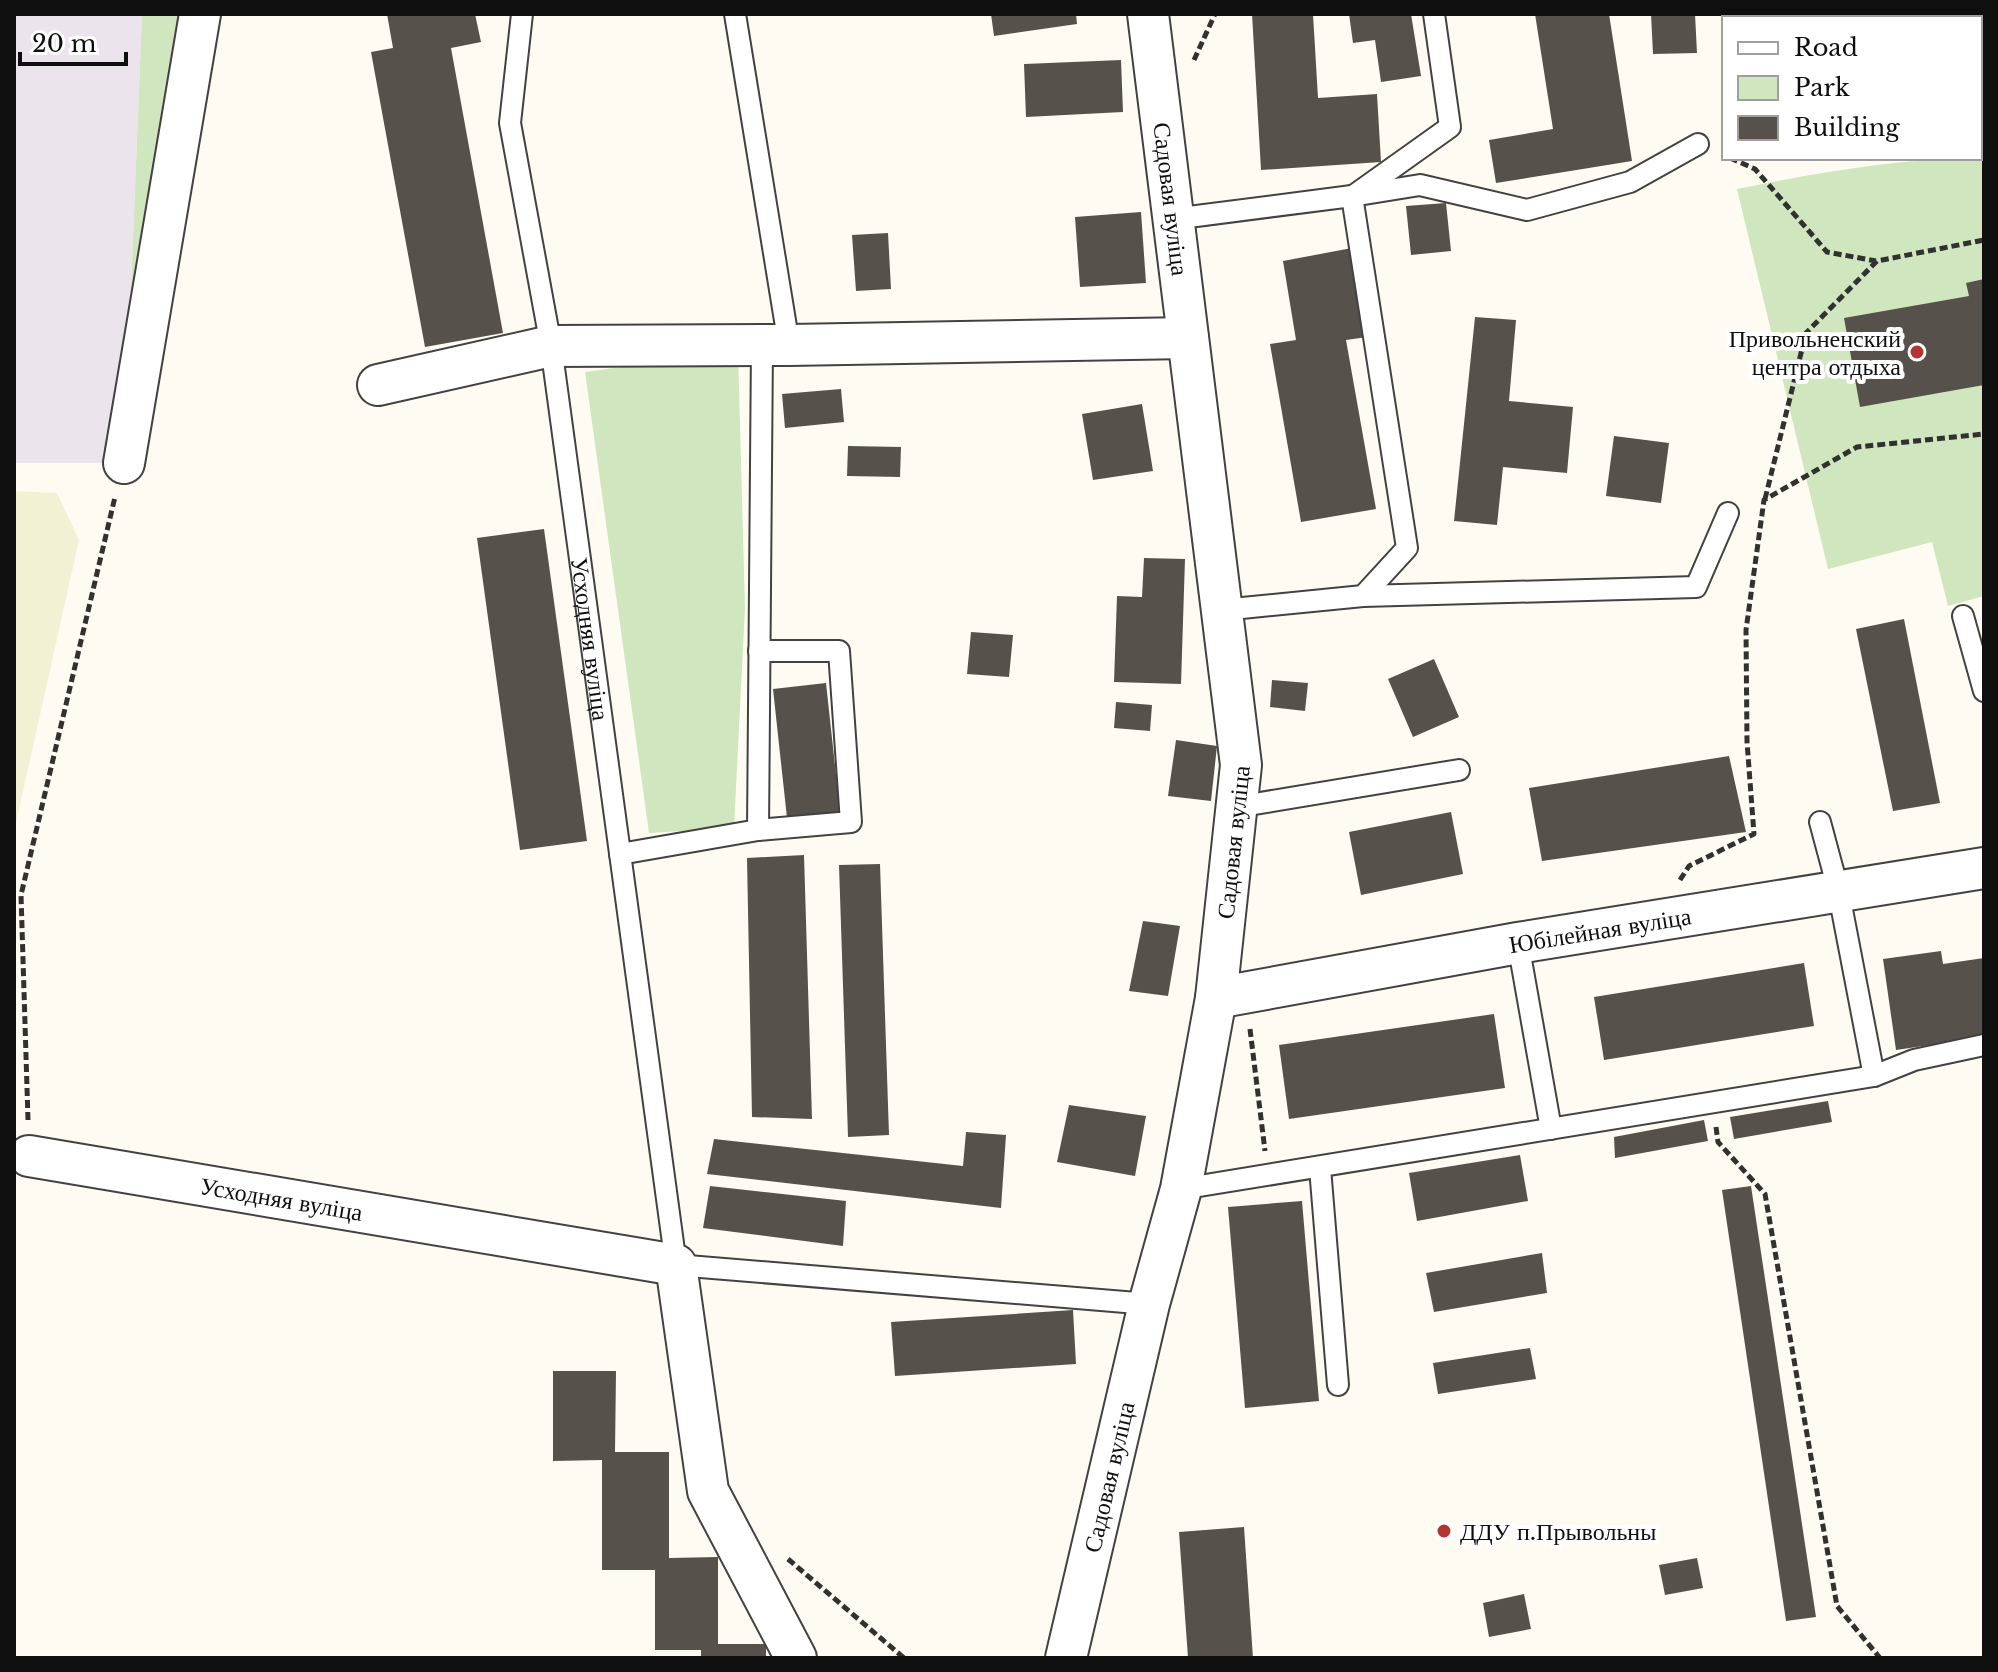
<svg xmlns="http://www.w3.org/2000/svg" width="1998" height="1672" font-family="'Libre Baskerville',serif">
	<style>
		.industrial { fill: #ece4ed }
		.farmland { fill: #f2f1d4 }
		.green { fill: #d0e6be }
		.building { fill: #57514c }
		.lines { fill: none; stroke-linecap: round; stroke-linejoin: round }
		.service-casing { stroke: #424242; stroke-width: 24 }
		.minor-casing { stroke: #424242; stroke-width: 44 }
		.path { stroke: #313131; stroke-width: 5; stroke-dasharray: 8 4; stroke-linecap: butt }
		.service { stroke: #fff; stroke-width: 20 }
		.minor { stroke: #fff; stroke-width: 40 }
		.poi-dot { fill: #b33433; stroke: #fff; stroke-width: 3 }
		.labels { text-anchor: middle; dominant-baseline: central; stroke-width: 8; stroke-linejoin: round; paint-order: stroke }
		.street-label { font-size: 24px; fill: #0f0f0f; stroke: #fff }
		.poi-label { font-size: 24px; fill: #0f0f0f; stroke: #fff; text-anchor: end }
	</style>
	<rect width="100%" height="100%" fill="#fefcf2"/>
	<path class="industrial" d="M14,14H142L124,463H14Z"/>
	<path class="farmland" d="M14,491L57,493L79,540L14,832Z"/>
	<path class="green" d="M142,14H200L124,463Z
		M1984,153V596L1948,606L1932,542L1828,569L1737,189C1817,173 1899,158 1980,158V154Z
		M738,351L745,608L734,828L649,833L585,372Z"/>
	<path class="building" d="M387,14H475L481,42L451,48L503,333L425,347L371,52L393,48Z
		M991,14H1076L1077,24L994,36Z
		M1252,14H1313L1318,98L1377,94L1381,162L1261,170Z
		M1349,14H1411L1421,76L1381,82L1375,40L1353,43Z
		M1535,14H1609L1632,161L1496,183L1489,140L1553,129Z
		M1651,14H1695L1697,53L1653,54Z
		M1927,14H1984V80H1980V18H1927Z
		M1121,60L1123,112L1026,117L1024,64Z
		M1446,203L1451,251L1411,255L1406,206Z
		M1141,212L1146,283L1080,287L1075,217Z
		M888,233L891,289L856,291L852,235Z
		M1352,248L1367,337L1346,340L1376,509L1301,522L1270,344L1296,340L1283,261Z
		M1984,279V385L1860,407L1844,318L1969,296L1966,283Z
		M1475,317L1516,320L1509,401L1573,407L1567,473L1503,467L1497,525L1454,521Z
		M841,389L844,422L785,428L782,394Z
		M1142,404L1153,471L1093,480L1082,414Z
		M1614,436L1669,443L1661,503L1606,496Z
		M848,446L901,447L900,477L847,476Z
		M544,529L587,841L520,850L477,538Z
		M1144,558L1185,559L1181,684L1114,682L1117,596L1142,597Z
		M1904,619L1940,803L1893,811L1856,629Z
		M971,632L1013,635L1009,677L967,674Z
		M1434,659L1459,717L1413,737L1388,679Z
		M1272,680L1308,683L1305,711L1270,707Z
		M826,683L840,812L787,818L773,689Z
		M1116,702L1152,705L1150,731L1114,728Z
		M1176,740L1217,746L1211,801L1168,796Z
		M1729,756L1746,832L1542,861L1529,788Z
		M1451,812L1463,874L1361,895L1349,832Z
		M804,855L812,1119L752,1117L747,858Z
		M880,864L889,1135L848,1137L839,865Z
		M1143,921L1180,926L1168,996L1129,991Z
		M1941,951L1943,964L1984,958V1037L1896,1050L1883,959Z
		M1804,963L1814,1026L1604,1060L1594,997Z
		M1494,1014L1505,1088L1289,1119L1279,1045Z
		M1828,1101L1832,1122L1734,1139L1730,1117Z
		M1069,1105L1146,1116L1135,1176L1057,1162Z
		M1704,1120L1708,1141L1615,1158L1614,1137Z
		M966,1132L1006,1135L1001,1208L707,1174L714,1139L963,1166Z
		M1520,1155L1528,1201L1417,1221L1409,1173Z
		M710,1186L846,1201L843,1246L703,1228Z
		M1751,1186L1816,1617L1786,1621L1722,1190Z
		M1302,1201L1319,1401L1245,1408L1228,1207Z
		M1542,1253L1547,1293L1434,1312L1426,1273Z
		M1073,1310L1076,1364L895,1376L891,1322Z
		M1530,1348L1536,1379L1438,1394L1433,1363Z
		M553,1371H616L615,1452H669V1558L718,1557V1644H766V1658H701V1650H655V1570H602V1460L553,1461Z
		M1244,1527L1253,1658H1188L1179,1532Z
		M1697,1558L1703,1588L1665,1595L1659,1565Z
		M1524,1594L1531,1629L1489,1637L1483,1603Z"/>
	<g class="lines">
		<defs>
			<g id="service">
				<path id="s1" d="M522,14L510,123L551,346L676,1265L1149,1304"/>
				<path d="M735,14L789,345"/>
				<path d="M1356,194L1450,127L1434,14"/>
				<path d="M1352,196L1420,185L1527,210L1630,182L1698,144"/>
				<path d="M1173,219L1352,196L1407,548L1363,596L1222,610"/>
				<path d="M1363,596L1696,587L1728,513"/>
				<path d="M1963,616L1984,691"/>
				<path d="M1236,807L1459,770"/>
				<path d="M1820,822L1838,889L1874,1076"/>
				<path d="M758,830L851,822L839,651H759"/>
				<path d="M620,854L758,830L762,345"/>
				<path d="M1518,943L1551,1129"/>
				<path d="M1320,1168L1338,1385"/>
				<path d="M1181,1189L1874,1076L1914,1060L1984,1045"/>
			</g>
			<g id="minor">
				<path d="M378,385L551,346L789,345L1188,338"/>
				<path d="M124,463L200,14"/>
				<path id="s2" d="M1216,998L1518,943L1984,868"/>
				<path id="s3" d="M29,1156L676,1265L708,1491L796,1658"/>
				<path id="s4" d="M1066,1658L1149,1304L1181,1189L1216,998L1241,765L1148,14"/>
			</g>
		</defs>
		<use href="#service" class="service-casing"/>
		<use href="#minor" class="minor-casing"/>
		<path class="path" d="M1194,60L1215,14
			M1730,158L1755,169L1827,252L1876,261
			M1765,499L1806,333L1877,261L1984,240
			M1680,880L1689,866L1754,834L1747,742L1746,630L1764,500L1857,447L1984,434
			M1250,1029L1265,1151
			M28,1120L21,895L115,497
			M1716,1127L1718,1142L1765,1194L1837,1606L1880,1658
			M788,1559L904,1658"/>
		<use href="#service" class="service"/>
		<use href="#minor" class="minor"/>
	</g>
	<g class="poi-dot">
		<circle cx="1917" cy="352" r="8"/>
		<circle cx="1444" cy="1531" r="8"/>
	</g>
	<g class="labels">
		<g class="street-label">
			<text transform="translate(1171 199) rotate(83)">Садовая вуліца</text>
			<text stroke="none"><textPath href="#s1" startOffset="632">Усходняя вуліца</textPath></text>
			<text stroke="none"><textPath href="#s4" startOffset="834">Садовая вуліца</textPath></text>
			<text stroke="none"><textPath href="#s2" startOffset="390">Юбілейная вуліца</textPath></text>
			<text stroke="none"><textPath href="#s3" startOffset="256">Усходняя вуліца</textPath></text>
			<text stroke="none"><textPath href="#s4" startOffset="186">Садовая вуліца</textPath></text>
		</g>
		<g class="poi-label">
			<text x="1901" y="338">Привольненский<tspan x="1901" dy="28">центра отдыха</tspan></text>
			<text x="1460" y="1531" text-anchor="start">ДДУ п.Прывольны</text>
		</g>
	</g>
	<rect width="1998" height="1672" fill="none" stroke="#0f0f0f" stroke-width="32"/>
	<rect x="1722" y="16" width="260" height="144" fill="#ffffff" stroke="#9f9f9f" stroke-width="2"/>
	<rect x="1738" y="42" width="40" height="12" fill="#ffffff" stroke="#9f9f9f" stroke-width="2"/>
	<text x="1794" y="56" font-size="24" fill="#0f0f0f">Road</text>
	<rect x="1738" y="76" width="40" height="24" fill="#d0e6be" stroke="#9f9f9f" stroke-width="2"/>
	<text x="1794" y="96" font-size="24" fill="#0f0f0f">Park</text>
	<rect x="1738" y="116" width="40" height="24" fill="#57514c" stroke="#9f9f9f" stroke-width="2"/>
	<text x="1794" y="136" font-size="24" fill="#0f0f0f">Building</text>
	<path d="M20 52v12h106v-12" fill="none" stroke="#0f0f0f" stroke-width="4"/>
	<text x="32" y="52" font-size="24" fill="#0f0f0f" stroke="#ffffff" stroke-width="6" paint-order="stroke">20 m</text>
</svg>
